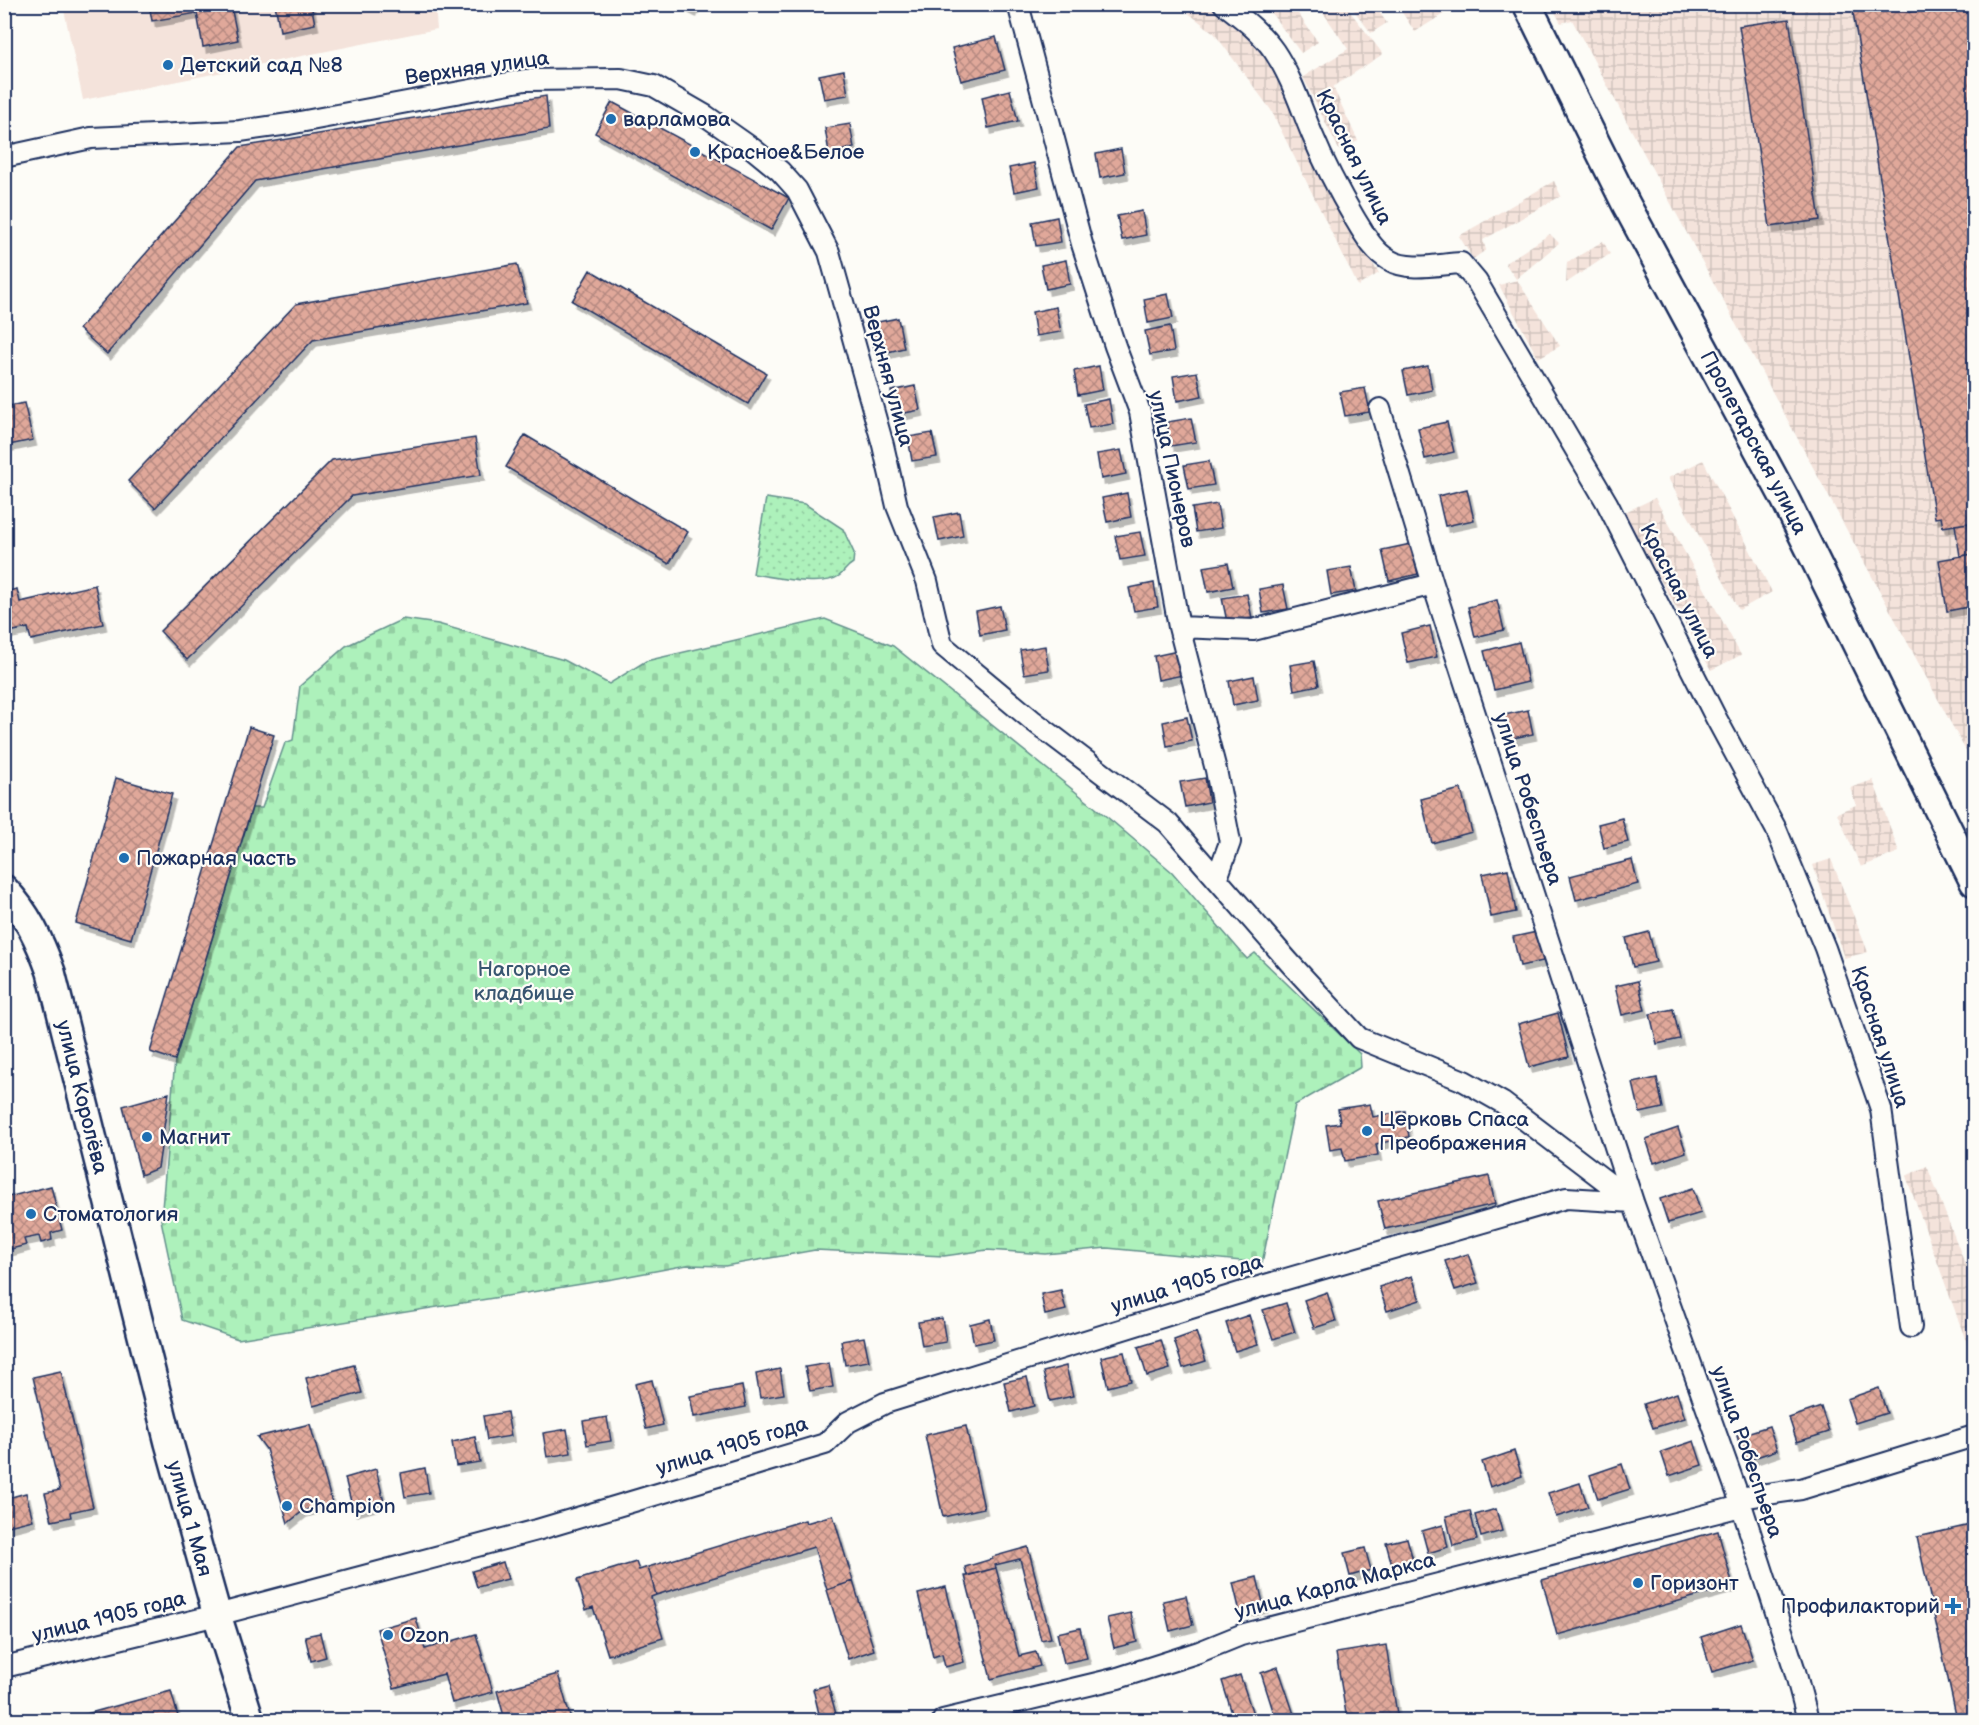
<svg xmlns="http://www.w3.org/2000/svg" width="1979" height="1725" font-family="'Balsamiq Sans',sans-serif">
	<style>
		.built { fill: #f4e3db }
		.industrial { fill: url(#industrial-grid) }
		.green { fill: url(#green-dots); stroke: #64908c; stroke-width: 1.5 }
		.cemetery { fill: url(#cemetery-stones); stroke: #64908c; stroke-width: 1.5 }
		.building { fill: url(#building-cross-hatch); stroke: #1b2f5e; stroke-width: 1.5; filter: url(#shadow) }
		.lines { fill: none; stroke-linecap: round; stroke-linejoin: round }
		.minor-casing { stroke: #1b2f5e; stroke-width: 24 }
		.secondary-casing { stroke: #1b2f5e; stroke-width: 32 }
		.minor { stroke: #fdfcf7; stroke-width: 20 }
		.secondary { stroke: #fdfcf7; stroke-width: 27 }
		.poi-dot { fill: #1f6fb2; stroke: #fdfcf7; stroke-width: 2 }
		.labels { text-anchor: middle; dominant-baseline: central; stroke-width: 4.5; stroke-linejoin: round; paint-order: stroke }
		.poi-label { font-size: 21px; fill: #1b2f5e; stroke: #fdfcf7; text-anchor: start }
		.street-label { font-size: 21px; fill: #1b2f5e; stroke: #fdfcf7 }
		.park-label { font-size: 21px; fill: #385671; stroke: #fdfcf7 }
	</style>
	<defs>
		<pattern id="industrial-grid" width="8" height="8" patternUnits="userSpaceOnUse" patternTransform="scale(1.5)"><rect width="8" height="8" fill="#f4e3db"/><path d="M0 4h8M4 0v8" fill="none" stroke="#d1c3be"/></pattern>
		<pattern id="green-dots" width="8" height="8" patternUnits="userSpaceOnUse" patternTransform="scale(1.5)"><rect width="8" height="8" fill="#adf1bb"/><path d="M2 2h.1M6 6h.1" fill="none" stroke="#94cfa3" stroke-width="1.8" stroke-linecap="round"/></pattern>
		<pattern id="cemetery-stones" width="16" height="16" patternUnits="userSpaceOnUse" patternTransform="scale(1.5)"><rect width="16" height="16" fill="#adf1bb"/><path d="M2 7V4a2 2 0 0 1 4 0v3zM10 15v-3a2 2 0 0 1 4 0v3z" fill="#94cfa3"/></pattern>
		<pattern id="building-cross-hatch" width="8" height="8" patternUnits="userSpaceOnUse" patternTransform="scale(1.5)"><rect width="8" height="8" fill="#e0a89a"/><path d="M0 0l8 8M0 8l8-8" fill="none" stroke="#b58981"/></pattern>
		<filter id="shadow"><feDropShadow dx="3.5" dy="6" stdDeviation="0" flood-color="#0004"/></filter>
	</defs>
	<rect width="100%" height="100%" fill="#fdfcf7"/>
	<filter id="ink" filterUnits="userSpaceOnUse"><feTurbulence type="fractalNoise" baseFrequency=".0167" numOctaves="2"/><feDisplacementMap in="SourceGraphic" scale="12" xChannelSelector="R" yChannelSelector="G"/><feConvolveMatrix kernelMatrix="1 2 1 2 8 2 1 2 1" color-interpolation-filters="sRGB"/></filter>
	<g filter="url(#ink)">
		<path class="built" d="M63,5H435L437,29L83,100Z"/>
		<path class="industrial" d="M1178,5H1212L1229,16L1270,59L1346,225L1379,273L1358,286L1271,110L1214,33Z
			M1265,5H1292L1318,42L1301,53Z
			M1318,5H1345L1383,54L1333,87L1358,141L1339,150L1303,77L1348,49Z
			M1350,5H1374L1387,23L1371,33Z
			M1397,5H1443L1448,11L1415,32Z
			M1551,5H1974V766L1572,20L1561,23Z
			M1554,181L1561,196L1483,240L1486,250L1473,259L1459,236Z
			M1550,234L1559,243L1516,279L1505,263Z
			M1603,241L1610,254L1566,283L1567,263Z
			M1517,280L1560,346L1538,358L1499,285Z
			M1703,460L1772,592L1739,610L1668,478Z
			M1655,498L1741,655L1711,670L1623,513Z
			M1873,780L1899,852L1861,867L1837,813L1856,805L1850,788Z
			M1831,859L1868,952L1844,958L1813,865Z
			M1927,1166L1974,1287V1363L1906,1176Z"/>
		<path class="green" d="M766,498L805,504L843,529L854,553L853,563C846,567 844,572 839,576C822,588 774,577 753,574Z"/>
		<path class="cemetery" d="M403,619L438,624L564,660L609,684L646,661L825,619L893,646L1112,821L1172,872L1247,959L1255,953L1360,1054L1361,1067L1295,1105L1262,1263L1107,1248L1045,1254L987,1250L944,1256L815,1250L725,1266L687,1265L613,1279L238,1339L182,1320L161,1220L175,1060L252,808H262L285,743L293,740L300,686L346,646Z"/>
		<path class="building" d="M149,4H237L231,6L238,40L203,47L197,13L152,21Z
			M275,4H311L315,24L280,31Z
			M679,4H696L693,11Z
			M1864,4H1899V7L1908,6L1909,12L1956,4H1974V522L1943,527L1941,517L1935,518L1853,12L1865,10Z
			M1789,19L1820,220L1770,227L1739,26Z
			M996,37L1005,70L961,81L952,48Z
			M844,70L848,95L824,99L819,75Z
			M1010,90L1018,121L988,128L982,97Z
			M546,96L549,129L255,181L107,354L79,329L240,147Z
			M612,102L789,198L771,230L595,133Z
			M850,124L854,148L829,153L825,128Z
			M1121,149L1125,173L1100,178L1096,154Z
			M1034,163L1039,187L1014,192L1009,168Z
			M1142,211L1146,235L1122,240L1117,216Z
			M1057,217L1061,242L1036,246L1032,222Z
			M1066,260L1070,284L1046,289L1041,265Z
			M517,264L527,303L313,340L155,508L128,481L296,304Z
			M590,270L766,373L748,404L572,301Z
			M1168,294L1173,318L1148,323L1144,299Z
			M1056,307L1061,332L1036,336L1032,312Z
			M898,318L904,348L876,355L868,324Z
			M1170,326L1174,351L1150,355L1145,331Z
			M1099,366L1103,390L1078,395L1074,371Z
			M1428,366L1432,390L1408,395L1403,371Z
			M1197,372L1202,396L1177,401L1173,376Z
			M915,386L920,410L895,415L891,391Z
			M1365,388L1370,412L1345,416L1340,392Z
			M1109,399L1113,424L1089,428L1084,404Z
			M24,403L33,440L4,446V407Z
			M1191,418L1196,442L1171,446L1167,422Z
			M1447,422L1454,452L1425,459L1418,428Z
			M932,433L937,457L912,461L908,437Z
			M525,435L688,532L669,564L506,467Z
			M475,438L481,475L352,496L187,660L160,631L332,460Z
			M1121,450L1126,474L1101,479L1097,454Z
			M1209,461L1214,485L1189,489L1184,465Z
			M1467,489L1474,520L1445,526L1438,496Z
			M1127,493L1131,517L1107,522L1102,498Z
			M1217,504L1221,528L1196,532L1192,508Z
			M959,512L963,536L939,541L934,517Z
			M1968,523L1973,554L1960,556L1955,525Z
			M1140,532L1145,556L1120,560L1115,536Z
			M1411,544L1418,574L1389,581L1382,550Z
			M1973,554L1974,606L1947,611L1939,560Z
			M1228,563L1233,587L1208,592L1203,567Z
			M1351,567L1356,591L1331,595L1327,571Z
			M1154,583L1158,607L1134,611L1129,588Z
			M95,585L103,624L31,640L28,628L4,633V592L17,589L20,602Z
			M1283,585L1288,609L1263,613L1259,589Z
			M1247,594L1252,618L1227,622L1222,598Z
			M1497,600L1504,630L1475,637L1468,607Z
			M1000,606L1005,630L980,635L976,611Z
			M1430,626L1437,657L1408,663L1401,633Z
			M1519,642L1528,682L1494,690L1484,651Z
			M1045,646L1049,670L1024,674L1020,650Z
			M1178,651L1183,675L1158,680L1154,656Z
			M1314,661L1319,685L1294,690L1290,665Z
			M1254,676L1258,700L1233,705L1229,681Z
			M1528,710L1533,734L1508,739L1504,715Z
			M1187,717L1192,741L1167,746L1163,722Z
			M249,727L274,735L175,1060L150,1052Z
			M116,778L172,794L131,939L76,923Z
			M1205,778L1209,802L1185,807L1180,782Z
			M1461,789L1472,832L1432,843L1421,799Z
			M1622,818L1628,842L1604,848L1598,824Z
			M1632,860L1638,884L1576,900L1570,876Z
			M1508,869L1516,912L1491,917L1482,874Z
			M1537,932L1543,961L1520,966L1513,937Z
			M1649,932L1656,962L1633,967L1626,938Z
			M1638,981L1645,1010L1622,1015L1615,986Z
			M1673,1009L1680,1039L1657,1044L1650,1014Z
			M1558,1013L1569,1057L1529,1067L1518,1024Z
			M1657,1078L1663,1108L1640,1113L1633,1083Z
			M169,1093L158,1168L141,1175L123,1106Z
			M1370,1104L1373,1117L1405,1111L1409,1137L1376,1144L1378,1155L1345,1161L1342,1148L1330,1150L1326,1125L1340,1123L1338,1109Z
			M1678,1128L1686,1152L1654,1163L1646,1139Z
			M1489,1176L1495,1204L1385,1229L1378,1201Z
			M51,1186L62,1230L51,1233L52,1240L41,1243L39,1236L24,1239L26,1245L4,1251V1198Z
			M1693,1188L1701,1213L1668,1223L1660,1199Z
			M1468,1254L1478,1283L1455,1290L1445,1261Z
			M1412,1276L1420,1300L1387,1311L1379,1287Z
			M1061,1290L1066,1310L1045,1315L1041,1294Z
			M1327,1292L1336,1321L1314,1328L1304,1300Z
			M1286,1303L1295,1332L1273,1339L1263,1310Z
			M1249,1315L1258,1344L1235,1351L1226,1323Z
			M942,1318L946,1342L922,1346L918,1322Z
			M990,1319L994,1340L974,1344L970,1324Z
			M1196,1332L1206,1361L1183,1368L1174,1340Z
			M864,1337L869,1361L845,1365L841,1341Z
			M1161,1340L1170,1369L1147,1376L1138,1347Z
			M1124,1352L1131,1381L1108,1387L1101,1357Z
			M829,1363L833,1387L810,1391L805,1367Z
			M354,1365L362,1393L313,1406L306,1378Z
			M1066,1366L1073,1396L1050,1401L1043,1372Z
			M780,1369L784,1394L760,1398L756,1374Z
			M61,1371L93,1507L70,1512L71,1517L52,1521L45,1493L60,1490L33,1377Z
			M1027,1377L1034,1406L1011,1412L1004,1382Z
			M652,1380L663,1425L646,1429L635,1384Z
			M742,1386L746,1407L694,1417L690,1396Z
			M1879,1388L1887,1413L1855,1423L1847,1399Z
			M1677,1393L1685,1418L1653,1428L1644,1404Z
			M1821,1407L1829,1432L1797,1442L1789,1418Z
			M507,1412L511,1436L487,1440L483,1416Z
			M607,1417L611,1441L587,1445L583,1421Z
			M310,1424L332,1503L303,1511L288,1523L266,1449L257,1437Z
			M966,1426L984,1508L943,1517L925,1435Z
			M1769,1426L1777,1450L1745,1461L1737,1436Z
			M567,1429L571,1453L547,1457L543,1433Z
			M475,1437L480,1462L456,1466L452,1442Z
			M1694,1441L1702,1465L1669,1476L1661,1452Z
			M1514,1451L1522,1476L1490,1487L1482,1462Z
			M1622,1464L1630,1489L1598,1499L1590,1475Z
			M425,1468L429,1493L405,1497L401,1473Z
			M376,1469L384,1502L353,1510L345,1478Z
			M1580,1483L1588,1507L1556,1517L1548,1493Z
			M26,1493L33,1520L4,1527V1499Z
			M1496,1509L1502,1531L1481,1537L1475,1515Z
			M1470,1511L1477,1540L1453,1546L1446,1516Z
			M833,1515L853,1581L827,1590L814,1547L656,1595L648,1567L805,1520L806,1523Z
			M1443,1525L1448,1547L1428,1553L1422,1531Z
			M1970,1525L1974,1544V1720H1957L1917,1537Z
			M1718,1531L1733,1586L1557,1635L1542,1580Z
			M1407,1538L1413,1560L1392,1565L1386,1543Z
			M1028,1547L1051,1638L1041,1640L1020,1559L995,1565L996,1568L967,1576L965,1567L992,1559V1557Z
			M1365,1548L1371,1570L1350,1576L1344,1553Z
			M503,1562L508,1579L477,1587L472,1571Z
			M636,1562L639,1570L648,1567L656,1595L651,1597L663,1638L608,1655L593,1607L586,1610L577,1580Z
			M996,1568L1019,1656L1036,1652L1040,1666L991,1679L965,1576Z
			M1257,1577L1264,1607L1240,1612L1233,1583Z
			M853,1581L874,1650L848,1659L827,1590Z
			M946,1587L964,1662L945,1667L942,1654L933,1657L918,1594Z
			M1186,1596L1193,1625L1170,1631L1163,1601Z
			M1131,1613L1137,1642L1114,1648L1107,1618Z
			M416,1618L425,1649L476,1634L493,1692L452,1703L444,1674L394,1688L377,1629Z
			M1741,1624L1753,1660L1712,1672L1701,1637Z
			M1080,1628L1087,1658L1064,1663L1057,1633Z
			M320,1633L326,1657L311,1661L305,1636Z
			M1386,1645L1398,1720H1347L1336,1653Z
			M1278,1667L1296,1720H1276L1261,1673Z
			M558,1674L571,1720H505L497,1691Z
			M1240,1675L1255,1720H1234L1222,1681Z
			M828,1685L836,1714L820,1718L813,1689Z
			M171,1691L179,1720H64Z"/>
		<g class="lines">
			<defs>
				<path id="minor" d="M1018,4L1082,244L1115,346L1140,412L1179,627L1216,770L1230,842L1217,878
					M1224,4C1242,18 1261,32 1274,51C1291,76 1300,105 1312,134C1324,163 1339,192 1355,219C1365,235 1373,251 1389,260C1409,272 1439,264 1461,263L1477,282L1607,503L1716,718L1776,829L1825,948L1881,1109L1911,1327
					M4,157L91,138L240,131L289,124L525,80L621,79L654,86L706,116L753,149L780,171L797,190L829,252L883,445L897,506L927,581L942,645L1032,720L1168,823L1289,962L1359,1038L1464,1081L1503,1103L1633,1202
					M1380,409L1433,584L1633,1202L1739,1498L1795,1671L1808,1720
					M1179,627L1253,630L1433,584
					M1739,1498L1801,1489L1974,1436
					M4,1667L217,1615L537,1530L825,1444L848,1422L885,1403L1262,1286L1566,1198L1633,1202
					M943,1720L1118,1678L1199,1652L1241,1635L1741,1506"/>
				<g id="secondary">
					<path id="s1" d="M1527,4L1626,204L1785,499L1974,882"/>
					<path id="s2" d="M4,889C27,913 40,941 51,972L169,1443L217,1615L250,1720"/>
				</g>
			</defs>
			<use href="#minor" class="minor-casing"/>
			<use href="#secondary" class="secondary-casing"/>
			<use href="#minor" class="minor"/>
			<use href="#secondary" class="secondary"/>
		</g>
	</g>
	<g class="poi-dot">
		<circle cx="168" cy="65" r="6"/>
		<circle cx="611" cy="119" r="6"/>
		<circle cx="695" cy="152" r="6"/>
		<circle cx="124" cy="858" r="6"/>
		<circle cx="1367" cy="1131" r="6"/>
		<circle cx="147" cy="1137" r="6"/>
		<circle cx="31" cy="1214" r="6"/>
		<circle cx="287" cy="1506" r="6"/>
		<circle cx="1638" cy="1583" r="6"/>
		<path d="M1950 1597h6v6h6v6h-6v6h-6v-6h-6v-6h6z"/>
		<circle cx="388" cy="1635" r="6"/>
	</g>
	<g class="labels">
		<g class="poi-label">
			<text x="180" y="65">Детский сад №8</text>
			<text x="623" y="119">варламова</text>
			<text x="707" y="152">Красное&amp;Белое</text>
			<text x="136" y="858">Пожарная часть</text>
			<text x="1379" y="1119">Церковь Спаса<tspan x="1379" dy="24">Преображения</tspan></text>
			<text x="159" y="1137">Магнит</text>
			<text x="43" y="1214">Стоматология</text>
			<text x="299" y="1506">Champion</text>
			<text x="1650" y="1583">Горизонт</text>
			<text x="1940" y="1606" text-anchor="end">Профилакторий</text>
			<text x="400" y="1635">Ozon</text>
		</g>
		<g class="street-label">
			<text transform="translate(477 68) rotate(-8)">Верхняя улица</text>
			<text transform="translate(1354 157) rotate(64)">Красная улица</text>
			<text transform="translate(888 376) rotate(75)">Верхняя улица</text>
			<text stroke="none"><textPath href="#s1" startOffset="494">Пролетарская улица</textPath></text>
			<text transform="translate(1172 469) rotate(78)">улица Пионеров</text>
			<text transform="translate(1679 591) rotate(63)">Красная улица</text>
			<text transform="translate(1528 799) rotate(72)">улица Робеспьера</text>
			<text transform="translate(1880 1037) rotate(72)">Красная улица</text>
			<text stroke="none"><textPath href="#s2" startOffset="225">улица Королёва</textPath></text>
			<text transform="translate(1187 1284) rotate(-17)">улица 1905 года</text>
			<text transform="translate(732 1446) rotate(-17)">улица 1905 года</text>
			<text transform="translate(1747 1452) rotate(71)">улица Робеспьера</text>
			<text stroke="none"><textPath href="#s2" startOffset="660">улица 1 Мая</textPath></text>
			<text transform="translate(1335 1586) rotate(-15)">улица Карла Маркса</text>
			<text transform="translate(109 1617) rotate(-14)">улица 1905 года</text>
		</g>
		<g class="park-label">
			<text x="524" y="969">Нагорное<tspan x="524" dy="24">кладбище</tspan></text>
		</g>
	</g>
	<rect width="1979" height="1725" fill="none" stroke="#fdfcf7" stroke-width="24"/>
	<rect x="12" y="12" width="1955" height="1701" fill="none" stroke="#1b2f5e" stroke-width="2" filter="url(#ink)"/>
</svg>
